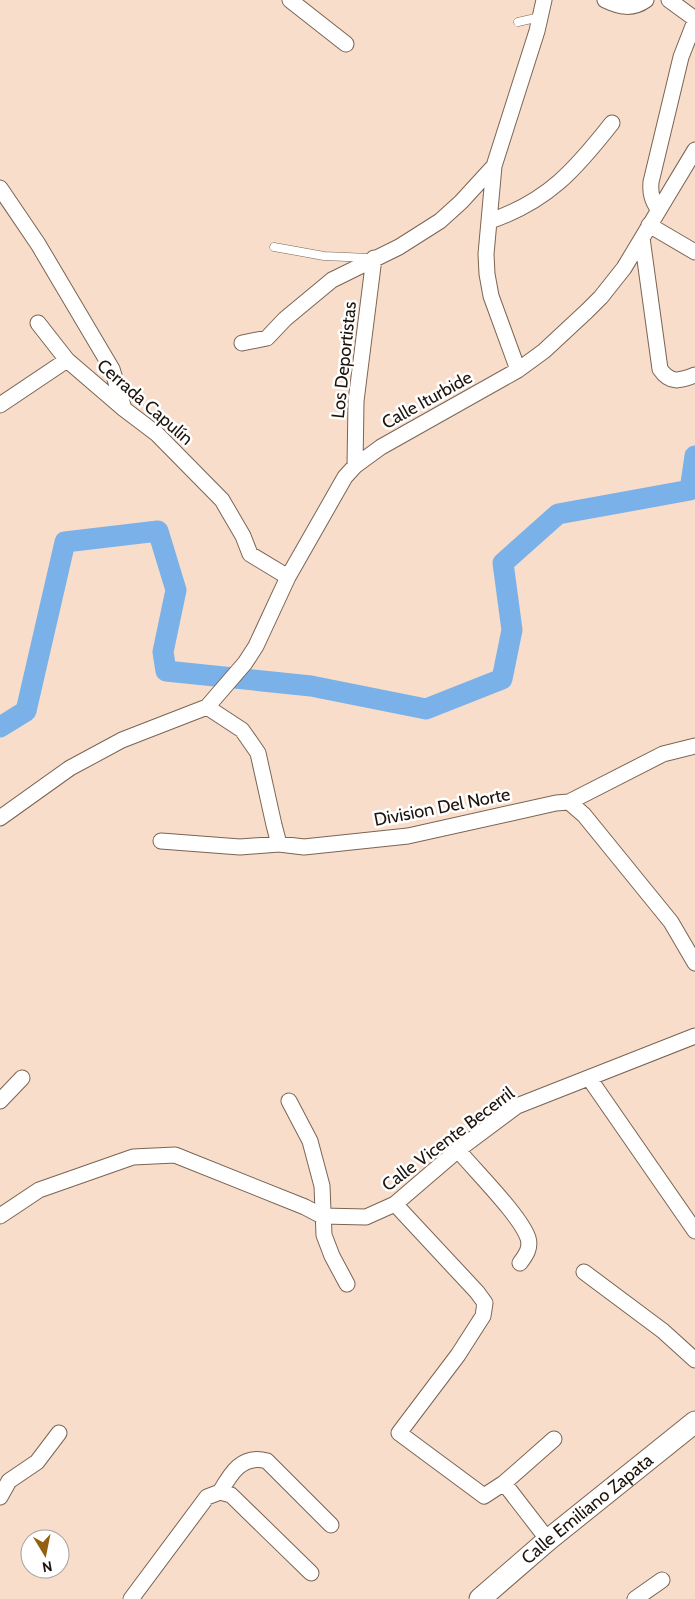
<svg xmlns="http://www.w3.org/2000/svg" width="695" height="1599" font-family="Cabin,sans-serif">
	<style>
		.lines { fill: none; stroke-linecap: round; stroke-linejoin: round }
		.river { stroke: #7ab1e8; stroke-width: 21 }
		.lane-casing { stroke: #7b6453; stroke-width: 9 }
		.street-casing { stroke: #7b6453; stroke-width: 17 }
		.secondary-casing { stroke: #7b6453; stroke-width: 23 }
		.lane { stroke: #fff; stroke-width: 8 }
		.street { stroke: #fff; stroke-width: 15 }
		.secondary { stroke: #fff; stroke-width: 21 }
		.labels { text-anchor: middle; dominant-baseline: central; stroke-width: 5; stroke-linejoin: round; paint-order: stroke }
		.street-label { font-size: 18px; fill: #1d140d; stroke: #fff }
	</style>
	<rect width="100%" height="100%" fill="#f8ddca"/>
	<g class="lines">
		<path class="river" d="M0,727L26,711L65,542L158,531L176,590L163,652L166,671L311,686L426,709L502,679L512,630L503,563L558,514L690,490L695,456"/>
		<defs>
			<path id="lane" d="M518,22L540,17
				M274,247L324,256L369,258"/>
			<path id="street" d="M290,0L346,44
				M605,0C620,7 632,10 646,0
				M669,0L695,19
				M0,188L38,244L112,369L124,409
				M658,209C652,200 650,193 651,182L681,57L695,21
				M490,221C548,201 575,170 612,123
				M649,225L695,252
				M642,238L660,369C670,384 680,381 695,375
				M38,323L67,360L124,409L157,434L222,500L243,536L250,554L288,577
				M242,343L267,338L285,319L332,280L399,247L440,221L461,202L494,166
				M518,370L491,296L487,274L486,254L494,166L537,31L544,0
				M0,405L67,360
				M355,466L356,401L374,258
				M207,707L245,663L256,646L288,577L345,477L355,466L381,447L518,370L544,351L587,311L601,297L624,268L695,150
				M207,707L242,730L258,753L274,825L279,844
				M569,802L584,815L671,922L695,963
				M0,818L70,768L122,740L207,707
				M161,841L240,847L279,844L304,847L408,836L556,803L569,802L663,754L695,746
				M589,1078L695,1231
				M0,1101L22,1078
				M289,1101L310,1141L322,1186L324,1235L332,1256L347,1284
				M458,1150C475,1171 520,1215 528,1238C531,1248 526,1255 520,1263
				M395,1204L477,1292L485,1303L483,1316L458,1355L399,1433L484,1496L504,1483L548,1540
				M0,1216L39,1190L133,1157L175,1155L305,1207L322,1216L366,1217L395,1204L458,1150L517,1106L695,1036
				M584,1272L663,1331L695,1360
				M504,1483L554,1439
				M220,1492C231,1473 242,1454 267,1461L331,1525
				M0,1497L9,1481L37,1462L59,1433
				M131,1599L207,1497L220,1492L231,1495L311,1573
				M635,1599L662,1580"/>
			<g id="secondary">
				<path id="s1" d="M480,1599L548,1540L695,1422"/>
			</g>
		</defs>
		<use href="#lane" class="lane-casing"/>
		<use href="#street" class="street-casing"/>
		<use href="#secondary" class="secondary-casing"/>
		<use href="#lane" class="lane"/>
		<use href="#street" class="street"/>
		<use href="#secondary" class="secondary"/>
	</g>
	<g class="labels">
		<g class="street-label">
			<text transform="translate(344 360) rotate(-84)">Los Deportistas</text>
			<text transform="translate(427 400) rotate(-29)">Calle Iturbide</text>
			<text transform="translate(145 402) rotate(41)">Cerrada Capulín</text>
			<text transform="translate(442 807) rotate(-11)">Division Del Norte</text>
			<text transform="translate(448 1139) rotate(-37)">Calle Vicente Becerril</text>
			<text stroke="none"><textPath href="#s1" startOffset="140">Calle Emiliano Zapata</textPath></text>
		</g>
	</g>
	<g transform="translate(45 1554) rotate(170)"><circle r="24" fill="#ffffff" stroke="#a5a19e"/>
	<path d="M0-4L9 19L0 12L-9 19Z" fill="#936012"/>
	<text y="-8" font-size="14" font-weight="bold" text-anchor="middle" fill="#1d140d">N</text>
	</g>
</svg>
